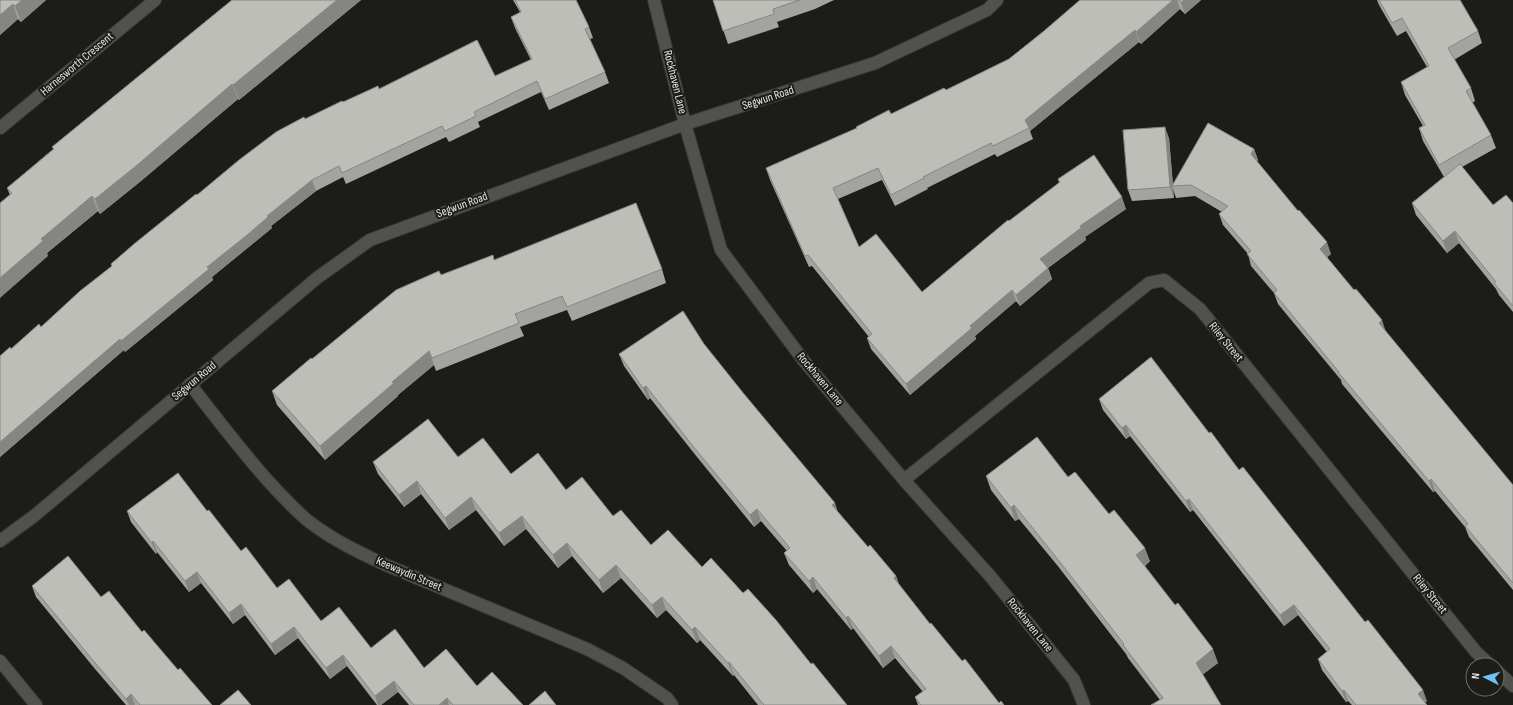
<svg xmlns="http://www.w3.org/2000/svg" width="1513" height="705" font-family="'Sofia Sans Condensed',sans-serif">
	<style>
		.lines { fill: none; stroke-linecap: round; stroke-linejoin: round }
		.street-casing { stroke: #383835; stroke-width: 14 }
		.street { stroke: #52514d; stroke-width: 12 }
		.wall { fill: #a3a39f }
		.shaded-wall { fill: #858582 }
		.building { fill: #bebeb9; stroke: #858582 }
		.labels { text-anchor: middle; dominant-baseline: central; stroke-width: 4; stroke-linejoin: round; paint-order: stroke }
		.street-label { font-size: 12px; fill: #e6e6e3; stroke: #1c1c18 }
	</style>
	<rect width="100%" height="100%" fill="#1c1c18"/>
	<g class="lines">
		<defs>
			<path id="street" d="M654,0L685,124L721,250L804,361L904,480L991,577L1074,680L1084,705
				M0,128L155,0
				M190,384C216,418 242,452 270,483C282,496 294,509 307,520C331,539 358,552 386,565L587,649L623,668L667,698L672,705
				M904,480L1149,283L1164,280L1200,309L1476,652L1490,665
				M0,541L34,516L317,278L370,240L685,124L875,63L987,10L997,0
				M0,661L36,705
				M1497,671L1513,686"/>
		</defs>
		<use href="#street" class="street-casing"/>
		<use href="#street" class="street"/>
	</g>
	<path class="wall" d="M0,0H46L21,22L18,19L0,35Z
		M232,0H361L239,100L238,99L141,181L100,214L98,211L47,253L48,256L10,195L7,188L53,149L52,147Z
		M513,0H576L589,27L593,38L590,39L605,72L609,83L549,110L541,92L478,122L480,127L449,142L446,137L346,184L343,177L316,191L271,226L272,228L250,246L212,277L213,280L125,352L124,350L0,457V356L11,349L41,327L112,266L111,264L197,195L305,119L343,102L379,89L495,76L531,60L515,28L511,17L520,12Z
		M713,0H834L815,9L777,22L779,27L728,44Z
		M1080,0H1201L1185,14L1180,9L1141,44L1139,42L1030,131L1033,139L997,157L995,154L927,188L928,189L895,206L882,180L838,199L859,247L922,292L1009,221L1059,183L1058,179L1126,209L1085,237L1086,240L1048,268L1052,279L1020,306L1016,301L975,336L976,339L910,395L871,349L867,338L869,337L812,266L809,267L770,180L766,168L946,90L1009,59L1044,31Z
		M1377,0H1460L1478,31L1482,43L1454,60L1471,88L1475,101L1472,103L1491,135L1496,148L1462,167L1493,205L1513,203V312L1499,295L1496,289L1459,243L1447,253L1416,215L1412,203L1444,177L1423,141L1419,128L1423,126L1405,95L1401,82L1427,67L1406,31L1397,36L1379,5Z
		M1169,138L1173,185L1254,149L1258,160L1257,162L1331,254L1327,257L1386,332L1513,485V590L1469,537L1465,527L1435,491L1433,492L1342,384L1341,380L1278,304L1274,293L1251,266L1248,254L1223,225L1219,214L1222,212L1195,196L1176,198L1173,189L1174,198L1132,201L1128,190Z
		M662,269L666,283L572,321L567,310L520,327L524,336L436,371L434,365L398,395V396L325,460L277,405L272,391L312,359L441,275Z
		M704,344L839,513L868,547L896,576L899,584L930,624L999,703L1004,705H918L915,697L923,692L895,658L883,668L853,628L851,630L817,589L813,593L789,565L784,553L787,551L761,521L754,527L697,457L650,398L648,400L624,366L619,354Z
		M1099,399L1209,433L1427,701L1425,703L1427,705H1352L1348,701L1346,702L1322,670L1318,659L1327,652L1298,615L1284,626L1193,510L1190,512L1130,436L1126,439L1103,410Z
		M458,457L511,474L566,490L613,516L651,545L702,567L743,593L811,664L847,705H758L734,675L733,676L700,640L697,643L666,610L657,618L621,578L603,593L572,556L558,568L526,529L504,546L476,510L449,530L421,494L404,507L378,474L373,462Z
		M986,476L1068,477L1109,514L1150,561L1145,566L1218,663L1203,674L1160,700L1128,658L1126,654L1057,565L1019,519L1015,521L991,490Z
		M127,511H207L241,551L277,588L321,621L371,648L477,686L523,705H409L398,692L381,705H377L347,666L330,679L298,638L275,655L245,615L233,624L201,583L189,592L157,552L156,554L131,522Z
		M32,586L101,597L142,632L212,705H126L95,669L36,597Z"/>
	<path class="shaded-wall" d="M22,0H46L21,22L15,6Z
		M337,0H361L239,100L233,85Z
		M1173,0H1177L1180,9L1141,44L1136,32Z
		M1184,0H1201L1185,14L1181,3Z
		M13,4L18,19L0,35V15Z
		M1135,30L1139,42L1030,131L1025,120Z
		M232,84L238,99L141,181L100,214L95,199Z
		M1165,127L1169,138L1173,186H1172L1173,189L1174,198L1170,187Z
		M1254,149L1258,160L1255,166L1251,154Z
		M312,180L316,191L271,226L272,228L250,246L212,277L213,280L125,352L121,341L267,216Z
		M92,196L98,211L47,253L48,256L0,298V278L41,239Z
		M1122,197L1126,209L1085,237L1086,240L1044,270L1040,259L1080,226Z
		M1455,231L1459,243L1447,253L1443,241Z
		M1327,242L1331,254L1324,260L1320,249Z
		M1048,268L1052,279L1020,306L1016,295Z
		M1012,290L1016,301L975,336L976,339L910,395L906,384L970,326Z
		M1382,320L1386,332L1379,323Z
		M120,339L124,350L0,457V442Z
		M429,351L434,365L398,395V396L325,460L320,446L392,382Z
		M646,386L650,398L648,400L643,388Z
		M1126,425L1130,436L1126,439L1122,428Z
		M1431,479L1435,491L1433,492L1429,481Z
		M417,481L421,494L404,507L399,495Z
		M471,497L476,510L449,530L445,518Z
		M1189,499L1193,510L1190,512L1186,501Z
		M835,503L839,515L832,505Z
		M1014,505L1019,519L1015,521L1011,508Z
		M757,509L761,521L754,527L750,515Z
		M522,516L526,529L504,546L499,533Z
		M153,541L157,552L156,554L152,543Z
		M567,543L572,556L558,568L553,555Z
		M1145,548L1150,561L1141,569L1136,555Z
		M616,565L621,578L603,593L599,580Z
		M197,572L201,583L189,592L185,581Z
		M896,576L900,588L894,578Z
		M813,577L817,589L813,593L809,581Z
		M662,597L666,610L657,618L652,605Z
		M241,604L245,615L233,624L229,613Z
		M1294,605L1298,615L1284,626L1280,615Z
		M848,616L853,628L851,630L846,618Z
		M294,627L298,638L275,655L271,644Z
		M695,627L700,640L697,643L692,630Z
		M891,646L895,658L883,668L879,656Z
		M1213,649L1218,663L1201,676L1196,663Z
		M343,655L347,666L330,679L326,668Z
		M729,662L734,675L733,676L728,663Z
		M394,681L398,692L381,705H378L375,696Z
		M1344,690L1348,701L1346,702L1342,691Z
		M1423,690L1427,701L1422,705L1418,694Z
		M131,694L135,705H129L126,699Z
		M447,698L449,705H439Z"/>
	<path class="building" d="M0,0H22L15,6L13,4L0,15Z
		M232,0H337L233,85L232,84L136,166L95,199L92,196L41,239L43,241L0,278V203L12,193L7,188L54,149L52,147Z
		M515,0H576L589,27L585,29L605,72L545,99L537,81L474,112L476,116L445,131L442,126L342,173L339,166L312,180L267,216L268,217L246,236L207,267L209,269L121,341L120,339L0,442V356L10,347L11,349L39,324L41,327L80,291L112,266L111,264L134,244L196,194L197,195L239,160L276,132L304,117L305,119L342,101L343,102L378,86L379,89L477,40L495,76L532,59L511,17L521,12Z
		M713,0H800L773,9L774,14L723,31Z
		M1080,0H1173L1136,32L1135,30L1025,120L1029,128L993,146L991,143L923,177L924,178L891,195L878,168L833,188L859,247L876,234L922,292L1008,220L1009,221L1060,182L1058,179L1094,155L1122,197L1080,226L1081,228L1040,259L1048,268L1016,295L1012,290L970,326L972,328L906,384L867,338L872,334L808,255L805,256L766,168L857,128L856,127L889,110L891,114L944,88L946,90L1009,59L1044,31Z
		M1178,0H1184L1181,3Z
		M1379,0H1460L1478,31L1448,48L1471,88L1466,91L1491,135L1439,165L1419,128L1425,125L1401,82L1429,66L1402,18L1392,23Z
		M1208,123L1254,149L1251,154L1298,211L1299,210L1327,242L1320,249L1354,290L1356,289L1382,320L1379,323L1513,485V583L1465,526L1468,524L1431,479L1429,481L1338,372H1339L1274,293L1277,290L1247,254L1251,251L1219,214L1228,206L1191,185L1172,186Z
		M1165,127L1170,187L1128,190L1123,130Z
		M1460,164L1493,205L1506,195L1513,203V306L1494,283L1496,282L1455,231L1443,241L1412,203Z
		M636,203L662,269L567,307L562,296L515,314L519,323L432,358L429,351L392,382L394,383L320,446L272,391L311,358L312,359L396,290L439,271L441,275L493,255L494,260Z
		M683,311L704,344L744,394L835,503L832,505L868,547L870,545L896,576L894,578L930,624L931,623L962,661L965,659L999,703L1001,701L1004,705H921L915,697L926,689L891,646L879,656L848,616L846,618L813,577L809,581L784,553L790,548L757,509L750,515L692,445L646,386L643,388L619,354Z
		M1151,357L1209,433L1211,432L1239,470L1243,467L1365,622L1368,620L1423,690L1418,694L1427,705H1356L1344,690L1342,691L1318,659L1330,649L1294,605L1280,615L1189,499L1186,501L1126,425L1122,428L1099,399Z
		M428,419L458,457L483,438L511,474L538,453L566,490L582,477L613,516L621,510L651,545L668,530L702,567L711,558L743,593L748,589L776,620L811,664L813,663L847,705H764L729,662L728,663L695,627L692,630L662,597L652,605L616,565L599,580L567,543L553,555L522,516L499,533L471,497L445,518L417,481L399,495L373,462Z
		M1037,437L1068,477L1075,472L1109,514L1114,510L1145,548L1136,555L1175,605L1178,603L1213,649L1196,663L1221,705H1151L1163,698L1123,645L1124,644L1052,552L1014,505L1011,508L986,476Z
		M178,473L207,511L209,510L241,551L246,547L277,588L289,579L321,621L339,607L371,648L395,629L424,668L446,649L477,686L492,672L523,705H453L447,698L439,705H414L394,681L375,696L343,655L326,668L294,627L271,644L241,604L229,613L197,572L185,581L153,541L152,543L127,511Z
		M68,556L101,597L109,591L142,632L144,630L178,670L180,668L212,705H140L131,694L126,699L91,658L32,586Z
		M238,690L251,705H220Z
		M545,691L556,705H529Z"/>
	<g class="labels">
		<g class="street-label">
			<text transform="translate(77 64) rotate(-40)">Harnesworth Crescent</text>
			<text transform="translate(675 82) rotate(76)">Rockhaven Lane</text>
			<text transform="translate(768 98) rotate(-18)">Segwun Road</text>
			<text transform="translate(462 205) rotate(-20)">Segwun Road</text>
			<text transform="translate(1226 342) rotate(51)">Riley Street</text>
			<text transform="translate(820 379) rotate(50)">Rockhaven Lane</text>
			<text transform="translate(194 381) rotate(-40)">Segwun Road</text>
			<text transform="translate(409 574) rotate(23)">Keewaydin Street</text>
			<text transform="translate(1430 594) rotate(51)">Riley Street</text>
			<text transform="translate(1030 625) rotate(51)">Rockhaven Lane</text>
		</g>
	</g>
	<g transform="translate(1485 677) rotate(276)"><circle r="19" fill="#1c1c18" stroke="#6d6d69"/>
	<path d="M0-3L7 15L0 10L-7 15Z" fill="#71c1f5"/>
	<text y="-6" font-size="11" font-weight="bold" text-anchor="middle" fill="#e6e6e3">N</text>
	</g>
</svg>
